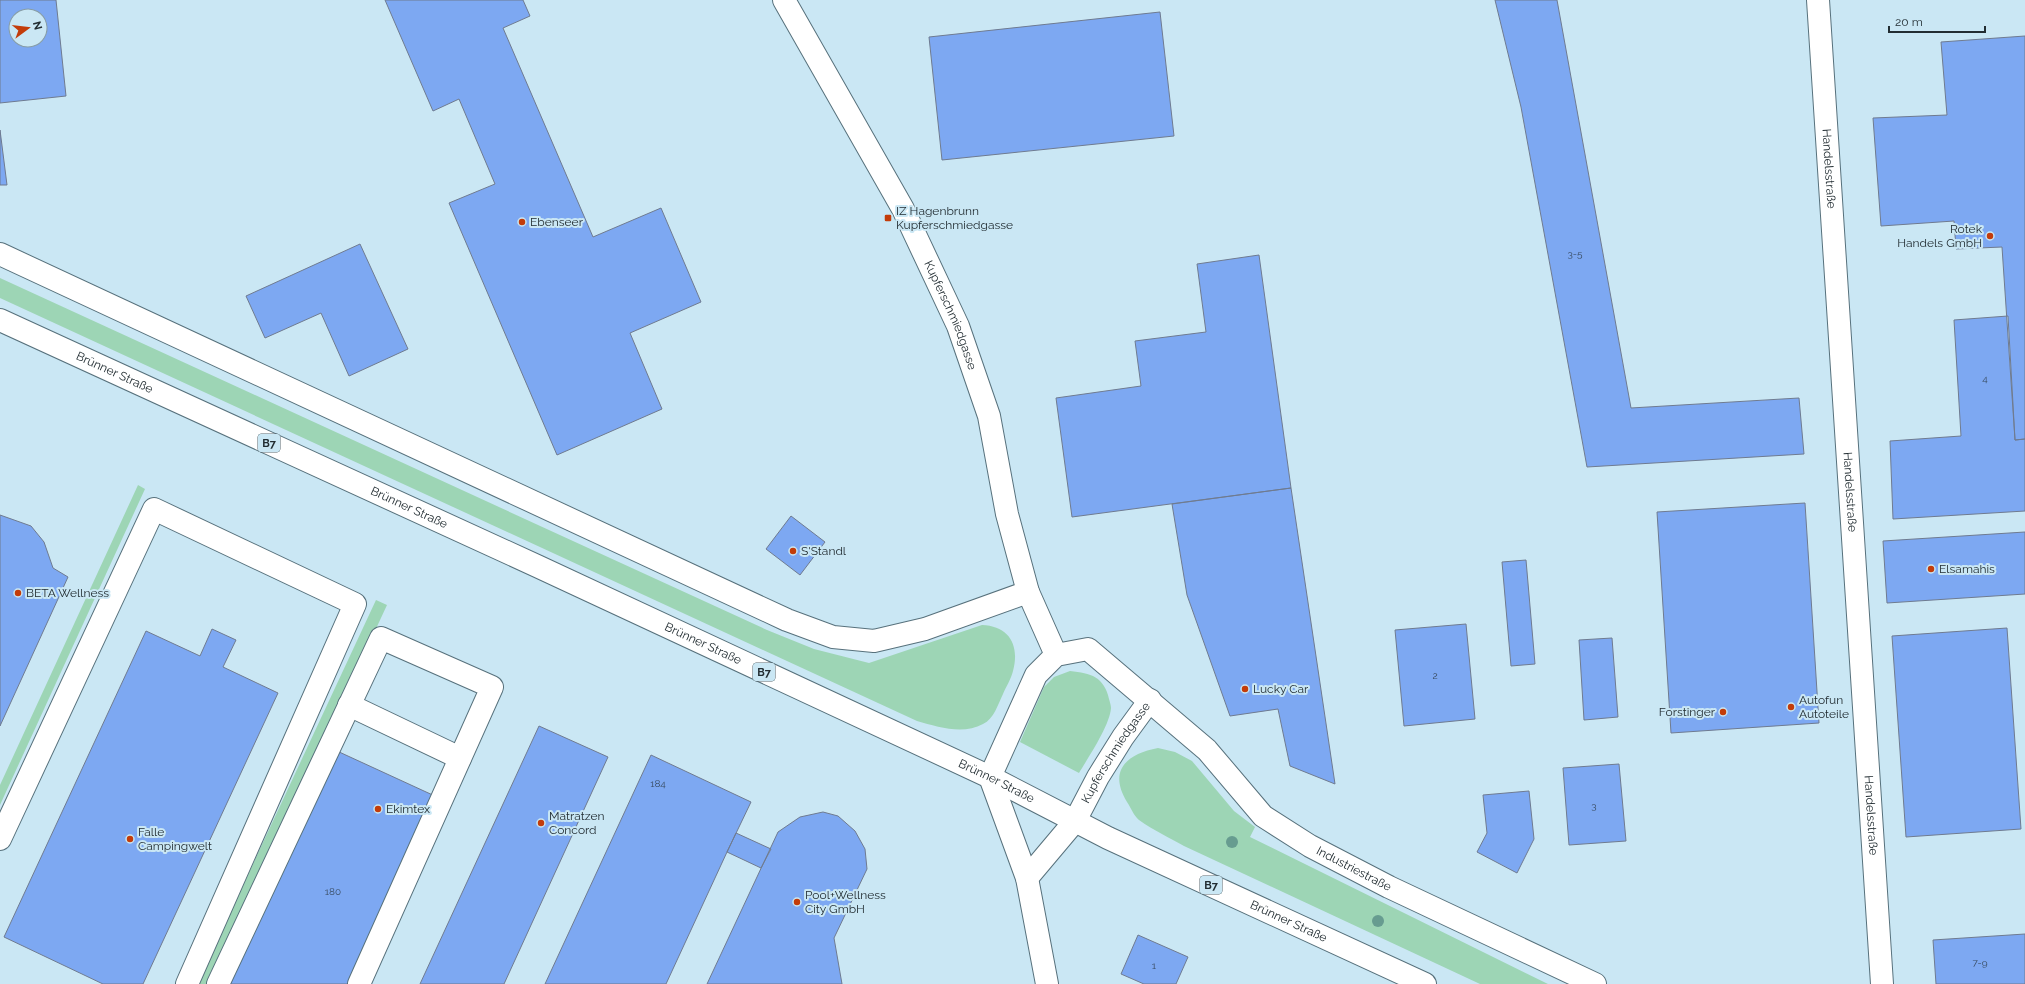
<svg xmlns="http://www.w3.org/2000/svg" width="2025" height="984" font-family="Raleway,sans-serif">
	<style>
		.green { fill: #9dd5b5 }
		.building { fill: #7da8f2; stroke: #6f7b90; fill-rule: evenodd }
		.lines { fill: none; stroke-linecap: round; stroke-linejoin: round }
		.minor-casing { stroke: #57717c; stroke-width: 24 }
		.major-casing { stroke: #57717c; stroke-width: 24 }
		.minor { stroke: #fff; stroke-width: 22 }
		.major { stroke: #fff; stroke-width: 22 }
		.tree { fill: #679c90 }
		.poi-dot { fill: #c33c0a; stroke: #cae7f4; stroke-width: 1.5 }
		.labels { text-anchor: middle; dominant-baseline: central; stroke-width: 4; stroke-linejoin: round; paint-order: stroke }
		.number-label { font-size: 10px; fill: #394c62 }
		.shield { fill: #cae7f4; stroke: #54656c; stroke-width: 1 }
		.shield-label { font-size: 11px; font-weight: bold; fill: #222d32 }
		.street-label { font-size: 12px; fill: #222d32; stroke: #cae7f4 }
		.poi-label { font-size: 12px; fill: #222d32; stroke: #cae7f4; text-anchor: start }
	</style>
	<rect width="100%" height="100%" fill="#cae7f4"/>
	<path class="green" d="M0,278L767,630L814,649L869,663L982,625C1009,626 1020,645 1013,671C1011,679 1006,687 1003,694C998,704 994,719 983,724C963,735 938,727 917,721L0,298Z
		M138,485L145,489L0,805V785Z
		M376,600L387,605L211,984H197Z
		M1070,671C1091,673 1104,677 1109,699C1110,702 1111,706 1111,708C1110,725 1088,758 1079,773L1020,742L1044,687L1054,677Z
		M1158,748L1175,752L1192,761L1234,811L1255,827L1250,837L1548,984H1480L1184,846C1170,838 1153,830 1139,820C1134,816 1131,808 1127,802C1108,771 1126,754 1158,748Z"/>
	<path class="building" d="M0,0H56L66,96L0,103ZM16,16H40V40H16Z
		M385,0H523L530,16L503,28L593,237L661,208L701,302L630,333L662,409L557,455L449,203L495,184L459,99L433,111Z
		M1495,0H1557L1631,408L1799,398L1804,454L1587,467L1521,107Z
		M1160,12L1174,136L942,160L929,37Z
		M2025,36V439L2015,440L2002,247L1956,249L1954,221L1881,226L1873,118L1947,115L1941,42Z
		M0,130L7,185H0Z
		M360,244L408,349L349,376L321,313L265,338L246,296Z
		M1259,255L1291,488L1072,517L1056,398L1141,386L1135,341L1206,332L1197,264Z
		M2008,316L2015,440L2025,439V511L1893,519L1890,441L1961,436L1954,320Z
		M1291,488L1335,784L1290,766L1278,709L1230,716L1187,595L1172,504Z
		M1805,503L1819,723L1671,733L1657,512Z
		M0,515L31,526L44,542L53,568L68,577L0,726Z
		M791,516L825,542L800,575L766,549Z
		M2025,532V594L1887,603L1883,541Z
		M1526,560L1535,664L1511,666L1502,562Z
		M1466,624L1475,719L1404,726L1395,630Z
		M2007,628L2021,829L1906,837L1892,636Z
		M212,629L236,640L223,667L278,693L143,984H103L4,937L146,631L200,656Z
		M1612,638L1618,717L1584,720L1579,640Z
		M539,726L608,757L504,984H420Z
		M337,751L437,797L350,984H229Z
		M651,755L751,802L727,852L666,984H545Z
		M1619,764L1626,841L1569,845L1563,768Z
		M1529,791L1534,839L1517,873L1477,852L1487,833L1483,795Z
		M823,812L838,816L855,831L865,849L867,869L834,938L842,984H707L778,832L800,817Z
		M736,833L771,849L761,868L727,852Z
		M2025,934V984H1936L1933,940Z
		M1138,935L1188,957L1176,984H1144L1121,974Z"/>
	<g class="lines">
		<defs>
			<g id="minor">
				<path id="s1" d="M784,0L903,209L958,326L989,416L1007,514L1028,592L1056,655"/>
				<path id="s2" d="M1818,0L1882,984"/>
				<path d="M0,254L787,620L833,637L874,641L925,629L1028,592"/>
				<path d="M349,705L460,758"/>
				<path d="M0,839L154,509L355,604L187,984"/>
				<path id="s3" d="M1027,878L1075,821L1098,777L1123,737L1150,700"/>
				<path d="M218,984L381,638L492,687L359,984"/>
				<path id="s4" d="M1047,984L1027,878L990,777L1036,675L1056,655L1088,649L1207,750L1263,816L1310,846L1389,887L1595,984"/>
			</g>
			<g id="major">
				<path id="s5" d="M0,320L537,566L990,777L1108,838L1425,984"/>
			</g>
		</defs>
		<use href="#minor" class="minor-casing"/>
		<use href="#major" class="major-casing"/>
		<use href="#minor" class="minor"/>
		<use href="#major" class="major"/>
	</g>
	<g class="tree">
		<circle cx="1232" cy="842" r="6"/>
		<circle cx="1378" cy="921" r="6"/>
	</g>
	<g class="poi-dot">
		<rect x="884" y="214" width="8" height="8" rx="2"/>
		<circle cx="522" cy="222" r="4"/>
		<circle cx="1990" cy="236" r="4"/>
		<circle cx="793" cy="551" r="4"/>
		<circle cx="1931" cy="569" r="4"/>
		<circle cx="18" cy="593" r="4"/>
		<circle cx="1245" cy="689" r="4"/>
		<circle cx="1791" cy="707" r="4"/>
		<circle cx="1723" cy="712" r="4"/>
		<circle cx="378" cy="809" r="4"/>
		<circle cx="541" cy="823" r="4"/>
		<circle cx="130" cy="839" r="4"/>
		<circle cx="797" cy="902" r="4"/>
	</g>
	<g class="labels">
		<g class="number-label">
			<text x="1575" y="253">3-5</text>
			<text x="1985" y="378">4</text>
			<text x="1435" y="675">2</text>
			<text x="658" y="783">184</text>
			<text x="1594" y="805">3</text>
			<text x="333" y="891">180</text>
			<text x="1980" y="962">7-9</text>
			<text x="1154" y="965">1</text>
		</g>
		<g class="shield">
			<rect x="258" y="434" width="22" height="18" rx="3"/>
			<rect x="753" y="663" width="22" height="18" rx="3"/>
			<rect x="1200" y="876" width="22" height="18" rx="3"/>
		</g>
		<g class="shield-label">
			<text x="269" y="443">B7</text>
			<text x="764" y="672">B7</text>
			<text x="1211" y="885">B7</text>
		</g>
		<g class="street-label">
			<text stroke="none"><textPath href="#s2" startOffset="169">Handelsstraße</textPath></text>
			<text stroke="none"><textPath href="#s1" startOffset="357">Kupferschmiedgasse</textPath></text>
			<text stroke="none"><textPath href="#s5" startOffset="126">Brünner Straße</textPath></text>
			<text stroke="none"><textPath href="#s2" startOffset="493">Handelsstraße</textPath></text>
			<text stroke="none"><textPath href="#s5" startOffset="450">Brünner Straße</textPath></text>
			<text stroke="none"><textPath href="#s5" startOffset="774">Brünner Straße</textPath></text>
			<text stroke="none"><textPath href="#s3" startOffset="154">Kupferschmiedgasse</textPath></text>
			<text stroke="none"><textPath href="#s5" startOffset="1098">Brünner Straße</textPath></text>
			<text stroke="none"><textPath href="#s2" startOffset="817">Handelsstraße</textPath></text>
			<text stroke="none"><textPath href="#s4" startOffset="736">Industriestraße</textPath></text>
			<text stroke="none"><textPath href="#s5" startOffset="1422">Brünner Straße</textPath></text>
		</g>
		<g class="poi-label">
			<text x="896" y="211">IZ Hagenbrunn<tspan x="896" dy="14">Kupferschmiedgasse</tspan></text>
			<text x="530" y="222">Ebenseer</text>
			<text x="1982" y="229" text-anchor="end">Rotek<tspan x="1982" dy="14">Handels GmbH</tspan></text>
			<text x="801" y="551">S'Standl</text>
			<text x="1939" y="569">Elsamahis</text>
			<text x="26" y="593">BETA Wellness</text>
			<text x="1253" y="689">Lucky Car</text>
			<text x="1799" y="700">Autofun<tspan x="1799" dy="14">Autoteile</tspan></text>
			<text x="1715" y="712" text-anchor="end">Forstinger</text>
			<text x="386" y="809">Ekimtex</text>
			<text x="549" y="816">Matratzen<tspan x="549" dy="14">Concord</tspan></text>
			<text x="138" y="832">Falle<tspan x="138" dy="14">Campingwelt</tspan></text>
			<text x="805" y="895">Pool+Wellness<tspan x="805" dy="14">City GmbH</tspan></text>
		</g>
	</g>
	<g transform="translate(28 28) rotate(75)"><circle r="19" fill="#cae7f4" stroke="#879da6"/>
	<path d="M0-3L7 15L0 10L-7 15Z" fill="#c33c0a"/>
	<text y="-6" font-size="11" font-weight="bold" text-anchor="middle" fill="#222d32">N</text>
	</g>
	<path d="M1889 26v6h96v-6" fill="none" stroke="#222d32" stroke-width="2"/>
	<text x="1895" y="26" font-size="12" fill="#222d32" stroke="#cae7f4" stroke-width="3" paint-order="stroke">20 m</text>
</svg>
